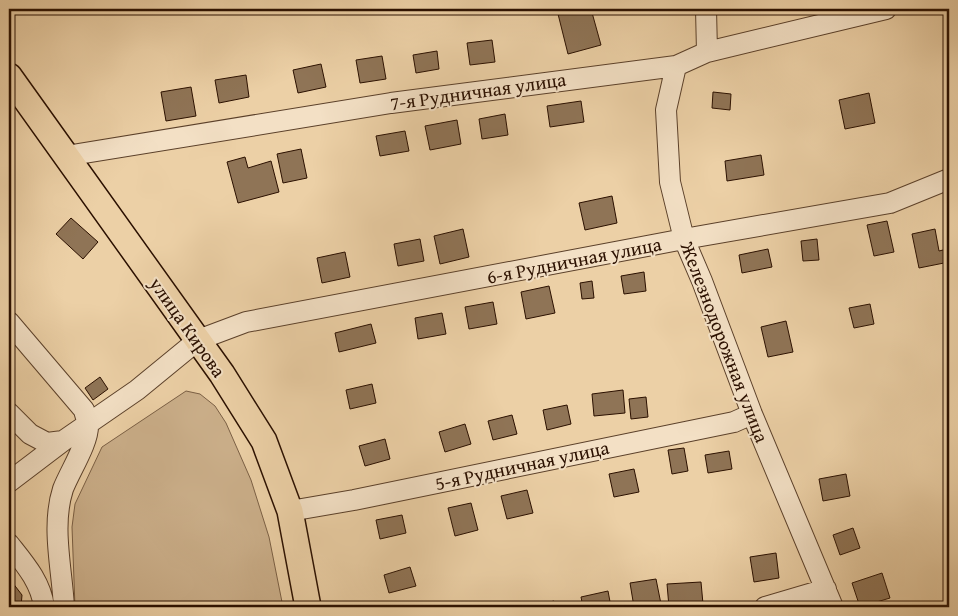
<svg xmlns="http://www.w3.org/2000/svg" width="958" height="616" font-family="'Gentium Book Plus',serif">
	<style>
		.green { fill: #cbaf8a; stroke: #7b6045 }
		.building { fill: #8f7456; stroke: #2b1000 }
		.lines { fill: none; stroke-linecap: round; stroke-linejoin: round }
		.minor-casing { stroke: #5b402a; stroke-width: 22 }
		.major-casing { stroke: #2b1000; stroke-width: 28 }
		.minor { stroke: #f3e0c5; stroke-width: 20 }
		.major { stroke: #ecd0a6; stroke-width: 25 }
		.labels { text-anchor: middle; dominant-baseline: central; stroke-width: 4; stroke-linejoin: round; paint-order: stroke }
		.street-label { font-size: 19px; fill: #2b1000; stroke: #f3e0c5 }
	</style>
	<rect width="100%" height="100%" fill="#ecd0a6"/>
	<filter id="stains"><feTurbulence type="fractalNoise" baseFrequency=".004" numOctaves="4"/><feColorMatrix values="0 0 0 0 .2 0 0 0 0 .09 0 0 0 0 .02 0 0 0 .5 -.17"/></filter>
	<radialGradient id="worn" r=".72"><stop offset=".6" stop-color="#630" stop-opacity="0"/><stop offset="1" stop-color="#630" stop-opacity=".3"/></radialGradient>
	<path class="green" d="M186,391L200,394L215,406L226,423L251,480L269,537L283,607H75L72,527L75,504L102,447Z"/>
	<path class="building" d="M578,9H591L601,45L568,54L558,14Z
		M492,40L495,62L470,65L467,43Z
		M437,51L439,69L416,73L413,55Z
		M382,56L386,79L360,83L356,60Z
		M321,64L326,87L298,93L293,70Z
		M246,75L249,97L219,103L215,80Z
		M191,87L196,116L166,121L161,92Z
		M713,92L731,94L730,110L712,108Z
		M869,93L875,123L845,129L839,100Z
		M581,101L584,122L550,127L547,106Z
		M505,114L508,135L482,139L479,119Z
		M457,120L461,144L430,150L425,126Z
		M405,131L409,151L380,156L376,136Z
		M301,149L307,178L283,183L277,154Z
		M761,155L764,175L727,181L725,161Z
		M245,157L248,168L271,161L279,192L238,203L227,162Z
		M612,196L617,223L585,230L579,203Z
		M71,218L98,242L83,259L56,234Z
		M887,221L894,252L874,256L867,225Z
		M463,229L469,257L440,264L434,236Z
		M935,229L939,251L947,249L949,262L919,268L912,234Z
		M420,239L424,261L398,266L394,244Z
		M817,239L819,260L803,261L801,241Z
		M768,249L772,267L742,273L739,255Z
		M345,252L350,277L322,283L317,258Z
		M644,272L646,291L624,294L621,276Z
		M592,281L594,298L582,299L580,283Z
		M549,286L555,313L526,319L521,292Z
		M493,302L497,324L469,329L465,307Z
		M870,304L874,324L854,328L849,308Z
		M442,313L446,334L418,339L415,318Z
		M786,321L793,352L768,357L761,327Z
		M371,324L376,343L339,352L335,333Z
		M100,377L108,389L93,400L85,388Z
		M372,384L376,403L350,409L346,390Z
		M623,390L625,413L594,416L592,394Z
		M646,397L648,417L631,419L629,399Z
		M567,405L571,424L547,430L543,410Z
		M512,415L517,434L493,440L488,421Z
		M465,424L471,444L445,452L439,432Z
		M385,439L390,459L365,466L359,446Z
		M684,448L688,471L672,474L668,450Z
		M729,451L732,469L708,473L705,455Z
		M634,469L639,492L614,497L609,474Z
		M846,474L850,496L823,501L819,479Z
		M527,490L533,513L507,519L501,496Z
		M471,503L478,530L455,536L448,508Z
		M402,515L406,533L380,539L376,520Z
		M853,528L860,548L840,555L833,535Z
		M776,553L779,578L754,582L750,557Z
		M410,567L416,586L389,593L384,575Z
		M882,573L890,598L860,607L852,583Z
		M9,578L22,595L21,607H9Z
		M656,579L661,604L634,607L630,583Z
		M701,582L703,604L669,607L667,584Z
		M608,591L611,607H583L581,597Z
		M554,601L556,607H528Z"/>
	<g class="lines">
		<defs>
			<path id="minor" d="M706,9L707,52
				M676,66L666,110L670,182L684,239L702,281L752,414L833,607
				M66,156L391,103L676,66L707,52L886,9
				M9,322L84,410C85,415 87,420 88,425C89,442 70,471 63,489C51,526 62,569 64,607
				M9,413L30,434L47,443L63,441L137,390L198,340L246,322L684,239L890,203L949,179
				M9,482L63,441
				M290,511L354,500L734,422L752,414
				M9,544C24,563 41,582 44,607
				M765,607L826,589"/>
			<path id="major" d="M9,76L222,374L264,441L290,511L308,607"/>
		</defs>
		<use href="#minor" class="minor-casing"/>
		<use href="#major" class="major-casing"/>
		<use href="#minor" class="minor"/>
		<use href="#major" class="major"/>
	</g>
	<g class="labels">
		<g class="street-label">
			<text transform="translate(478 91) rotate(-8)">7-я Рудничная улица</text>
			<text transform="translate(574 260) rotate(-11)">6-я Рудничная улица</text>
			<text transform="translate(188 327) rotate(55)">улица Кирова</text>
			<text transform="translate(725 342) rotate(69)">Железнодорожная улица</text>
			<text transform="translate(522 465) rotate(-12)">5-я Рудничная улица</text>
		</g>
	</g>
	<rect width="958" height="616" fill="none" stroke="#ecd0a6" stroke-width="30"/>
	<rect x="10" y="10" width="938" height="596" fill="none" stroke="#2b1000" stroke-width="2.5"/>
	<rect x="15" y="15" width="928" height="586" fill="none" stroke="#2b1000"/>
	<rect width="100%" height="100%" filter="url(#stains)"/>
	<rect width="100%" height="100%" fill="url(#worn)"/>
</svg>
